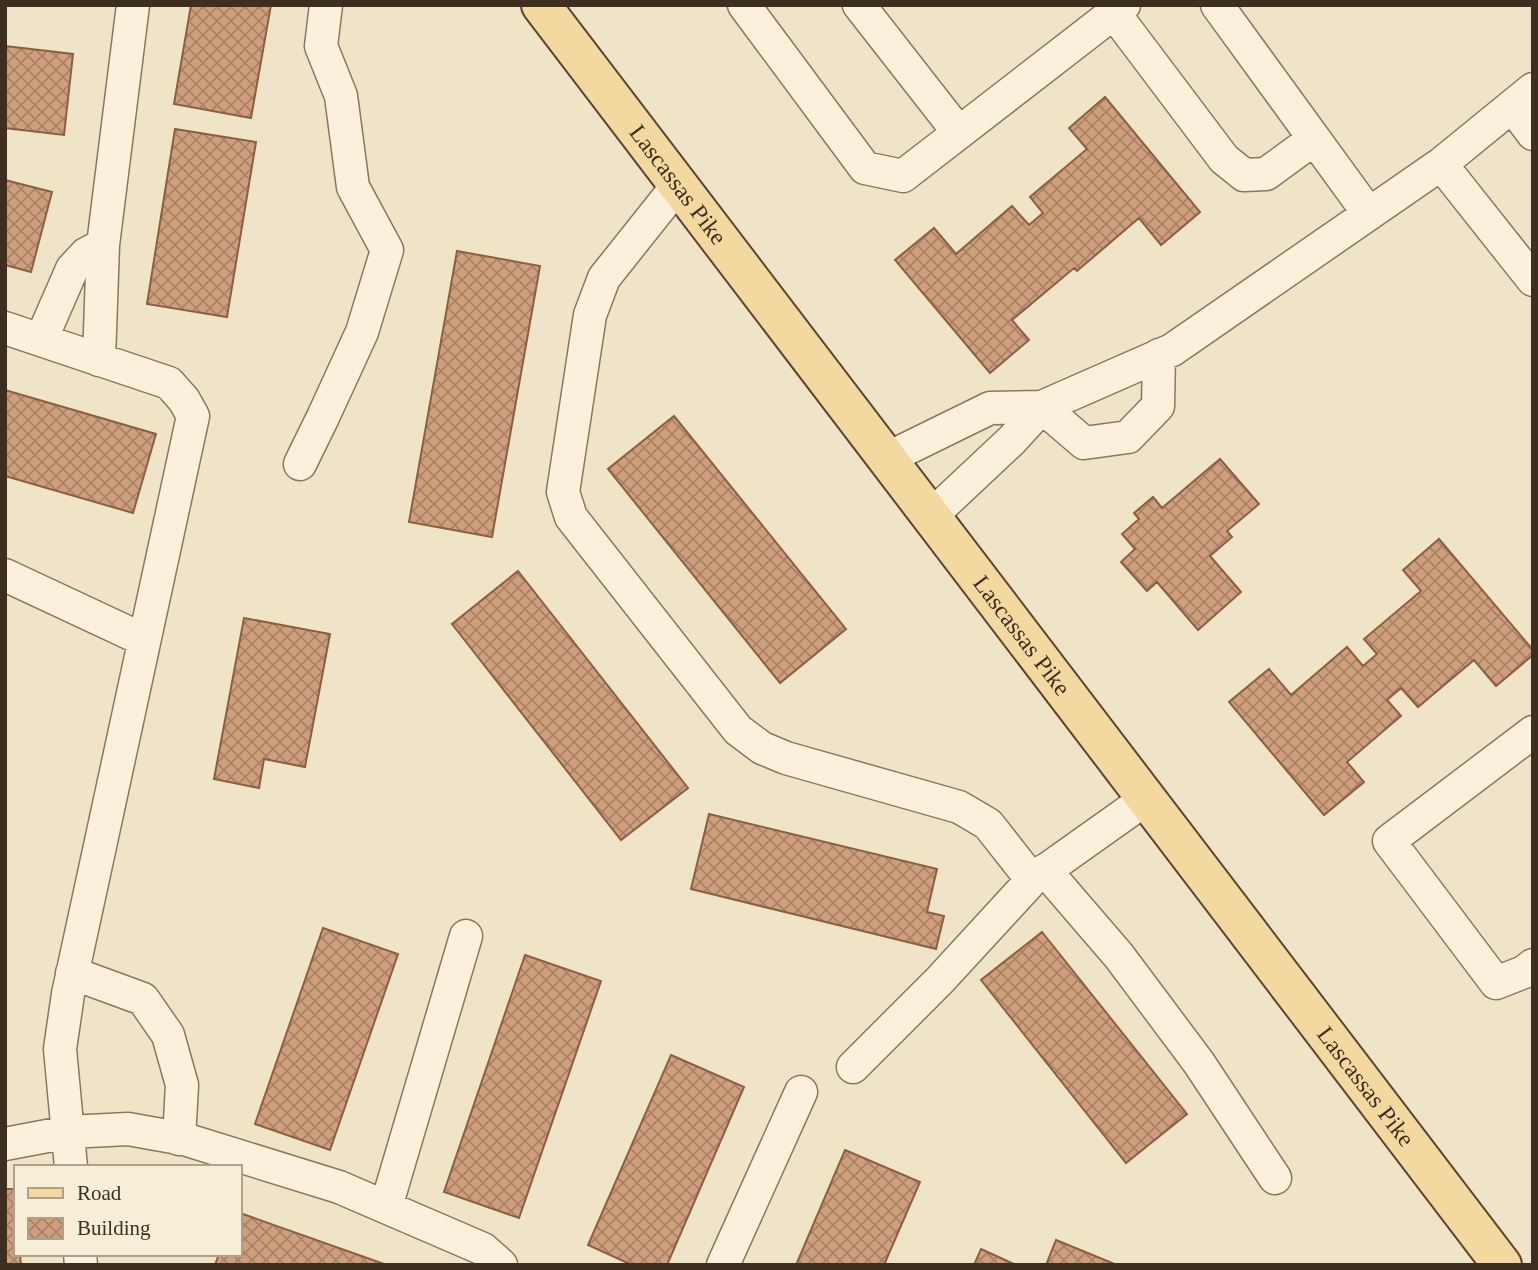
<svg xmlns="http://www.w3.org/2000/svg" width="1538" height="1270" font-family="'Times New Roman',serif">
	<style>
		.building { fill: url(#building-cross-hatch); stroke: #8d5f41; stroke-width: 2 }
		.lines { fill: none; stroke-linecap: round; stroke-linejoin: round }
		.minor-casing { stroke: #8d765c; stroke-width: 35 }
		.major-casing { stroke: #5b4430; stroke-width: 42 }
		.minor { stroke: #faf1dc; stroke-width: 32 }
		.major { stroke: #f3d9a0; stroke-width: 38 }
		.labels { text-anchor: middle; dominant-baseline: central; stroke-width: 6; stroke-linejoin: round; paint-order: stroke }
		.street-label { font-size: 24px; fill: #3d2e20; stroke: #f7eed8 }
	</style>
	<defs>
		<pattern id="building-cross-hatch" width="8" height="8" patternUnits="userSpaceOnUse" patternTransform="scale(1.75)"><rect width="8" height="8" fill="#cf9f7d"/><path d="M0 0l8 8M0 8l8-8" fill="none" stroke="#a98266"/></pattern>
	</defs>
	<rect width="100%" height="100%" fill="#f0e4c8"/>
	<path class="building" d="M191,5H271L251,118L174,104Z
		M5,46L73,54L64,135L5,128Z
		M1105,97L1200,212L1161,245L1139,218L1077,271L1074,268L1012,320L1029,340L990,373L895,260L934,228L956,254L1012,206L1029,225L1043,213L1030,197L1087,149L1069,128Z
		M175,129L256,142L227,317L147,304Z
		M5,180L52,192L31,272L5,265Z
		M457,251L540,266L492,537L409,522Z
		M5,390L156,434L133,513L5,476Z
		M674,416L846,629L780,683L608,469Z
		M1220,459L1259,504L1227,531L1232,537L1210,556L1241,592L1198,630L1157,582L1147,591L1121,562L1135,549L1122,534L1139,519L1134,513L1153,497L1162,508Z
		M1439,539L1533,650V655L1496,686L1474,660L1418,707L1401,688L1387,700L1401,716L1347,762L1364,782L1324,815L1229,702L1269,669L1291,695L1347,647L1363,666L1377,654L1364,639L1421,591L1403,570Z
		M518,571L688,788L621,840L452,624Z
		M244,618L330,634L305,767L264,759L259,788L214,779Z
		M709,814L937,869L927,912L944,916L936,949L691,889Z
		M323,928L398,954L330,1150L255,1124Z
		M1042,932L1187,1114L1126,1163L981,980Z
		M525,955L601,981L519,1218L444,1192Z
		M671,1055L744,1087L667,1265H632L588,1245Z
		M845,1150L920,1182L884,1265H796Z
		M5,1189H16V1254H20L21,1265H5Z
		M240,1213L387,1265H215L219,1254H240Z
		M1056,1240L1117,1265H1046Z
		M981,1249L1016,1265H974Z"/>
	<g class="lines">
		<defs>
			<path id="minor" d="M744,5L865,168L903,176L1124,5
				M859,5L959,133
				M1217,5L1369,214
				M1114,13L1224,159L1244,175L1266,174L1314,139
				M1512,106L1533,134
				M1441,164L1533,280
				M678,185L604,278L590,315L563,492L571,517L738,730L762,748L786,758L959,807L988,824L1032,880
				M5,328L169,383L184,400L193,416L68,994L60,1049L71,1167
				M41,340L72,269L86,254L103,245
				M99,360L103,245L133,5
				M1042,407L1084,443L1128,437L1158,406L1159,355
				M888,458L990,408L1042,407L1172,350L1441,164L1533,89
				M300,464L323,417L362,332L387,250L353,187L341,96L321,46L326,5
				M931,516L1012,440L1042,407
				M5,575L144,640
				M1533,732L1389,841L1496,983L1524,972L1533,965
				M1045,870L1119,956L1199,1063L1275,1178
				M72,973L143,999L168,1035L182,1085L179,1139
				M853,1067L940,980L1032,880L1146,799
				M5,1144L68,1132L128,1129L184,1139L339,1187L483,1249L501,1265
				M386,1207L466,936
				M80,1254L81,1265
				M723,1265L801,1092"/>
			<g id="major">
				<path id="s1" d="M541,5L1502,1265"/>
			</g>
		</defs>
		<use href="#minor" class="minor-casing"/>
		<use href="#major" class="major-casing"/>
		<use href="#minor" class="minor"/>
		<use href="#major" class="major"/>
	</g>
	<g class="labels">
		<g class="street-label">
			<text stroke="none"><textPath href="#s1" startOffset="226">Lascassas Pike</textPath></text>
			<text stroke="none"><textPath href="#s1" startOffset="793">Lascassas Pike</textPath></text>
			<text stroke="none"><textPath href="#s1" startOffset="1360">Lascassas Pike</textPath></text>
		</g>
	</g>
	<rect width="1538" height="1270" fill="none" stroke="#3d2e20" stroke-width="14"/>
	<rect x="14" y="1165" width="228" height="91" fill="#f7eed8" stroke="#ada18e" stroke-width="2"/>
	<rect x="28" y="1188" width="35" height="10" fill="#f3d9a0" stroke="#ada18e" stroke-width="2"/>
	<text x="77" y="1200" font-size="21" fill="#3d2e20">Road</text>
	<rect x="28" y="1218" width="35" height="21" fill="url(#building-cross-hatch)" stroke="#ada18e" stroke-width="2"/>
	<text x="77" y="1235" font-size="21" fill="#3d2e20">Building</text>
</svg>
